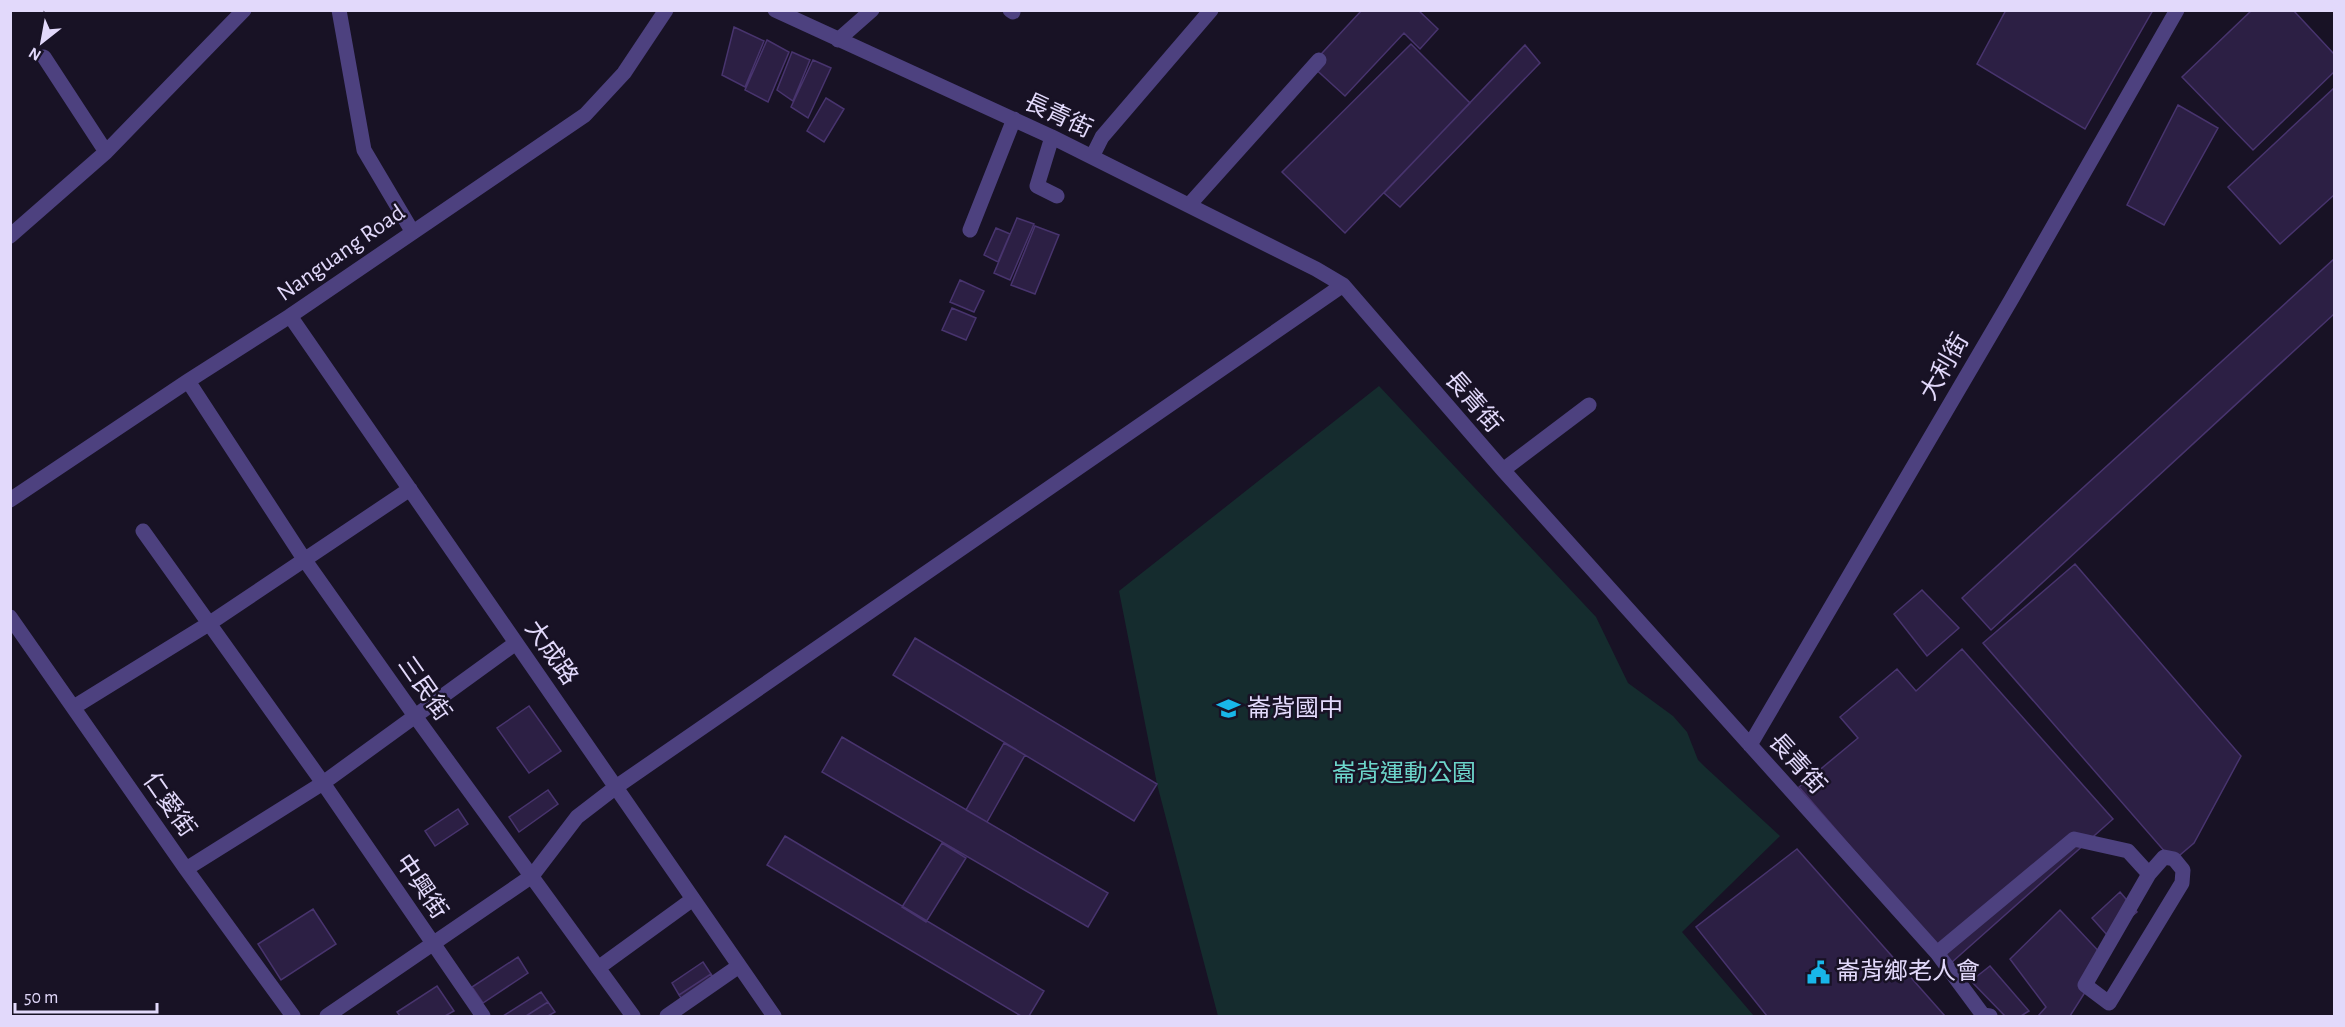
<svg xmlns="http://www.w3.org/2000/svg" width="2345" height="1027" font-family="'Alegreya Sans','Noto Sans TC',sans-serif">
	<style>
		.green { fill: #152c2e }
		.building { fill: #2c1f44; stroke: #48346e; stroke-width: 1.5 }
		.lines { fill: none; stroke-linecap: round; stroke-linejoin: round }
		.minor { stroke: #4d417f; stroke-width: 15 }
		.labels { text-anchor: middle; dominant-baseline: central; stroke-width: 5; stroke-linejoin: round; paint-order: stroke }
		.street-label { font-size: 24px; fill: #e2d9fb; stroke: #181225 }
		.poi-label { font-size: 24px; fill: #e2d9fb; stroke: #181225; text-anchor: start }
		.park-label { font-size: 24px; fill: #6cd5ca; stroke: #181225 }
	</style>
	<rect width="100%" height="100%" fill="#181225"/>
	<path class="green" d="M1379,386L1596,617L1628,683L1673,716L1687,732L1698,760L1704,766L1780,836L1682,932L1754,1016H1218L1157,784L1119,591Z"/>
	<path class="building" d="M1362,10H1418L1438,29L1420,49L1404,33L1345,96L1311,65Z
		M2006,10H2153L2085,129L1977,64Z
		M2252,10H2293L2334,54V72L2253,150L2182,77Z
		M734,27L764,41L745,87L722,75Z
		M767,40L789,52L768,102L745,90Z
		M1411,44L1470,103L1345,233L1282,172Z
		M1525,45L1540,63L1400,207L1384,193Z
		M792,52L810,60L793,101L777,90Z
		M813,60L831,68L808,118L791,107Z
		M2334,88V195L2280,244L2228,187Z
		M826,98L844,109L824,142L807,131Z
		M2178,105L2218,128L2164,225L2127,205Z
		M1017,218L1034,224L1010,280L994,273Z
		M1035,226L1059,235L1035,294L1011,285Z
		M996,228L1010,234L998,262L984,255Z
		M2334,259V314L1991,630L1962,598Z
		M960,280L984,291L974,312L950,302Z
		M952,308L976,318L966,340L942,330Z
		M2075,564L2241,756L2194,843L2173,861L1983,643Z
		M1922,590L1959,628L1927,656L1894,614Z
		M915,638L1157,784L1134,821L893,675Z
		M1962,649L2113,819L1951,963L1799,787L1858,738L1840,717L1897,669L1916,691Z
		M529,706L561,751L529,773L497,728Z
		M842,737L1108,893L1088,927L822,772Z
		M1004,743L1025,755L987,822L966,810Z
		M548,790L558,804L519,832L509,817Z
		M458,809L468,824L435,846L425,831Z
		M785,836L1044,991L1029,1016H1021L767,865Z
		M942,843L966,858L926,922L902,907Z
		M1797,849L1945,1016H1767L1696,927Z
		M2120,892L2137,912L2108,936L2092,918Z
		M313,909L336,944L281,980L258,944Z
		M2060,910L2106,959L2070,1016H2038L2046,1007L2010,959Z
		M518,957L528,973L483,1003L472,987Z
		M703,962L711,974L679,995L672,983Z
		M1990,966L2029,1011L2021,1016H2005L1971,981Z
		M711,974L718,985L686,1005L679,995Z
		M437,986L454,1011L445,1016H400L397,1012Z
		M541,992L548,1002L526,1016H503Z
		M548,1002L555,1012L548,1016H526Z"/>
	<g class="lines">
		<path class="minor" d="M339,10L364,150L412,231
			M775,10L1052,137L1316,269L1343,285L1503,470L1937,953L1983,1015L1990,1016
			M1010,10L1013,12
			M838,40L872,10
			M44,57L106,152
			M1052,137L1037,186L1057,196
			M1092,157L1102,137L1211,10
			M1189,205L1319,60
			M970,230L1014,119
			M10,236L106,152L244,10
			M290,316L774,1016
			M188,381L304,559L415,716L633,1016
			M1503,470L1589,405
			M10,500L188,381L290,316L585,115L624,73L666,10
			M143,531L323,783L483,1016
			M10,617L186,869L293,1016
			M74,707L210,623L410,489
			M1750,745L2011,300L2177,10
			M186,869L323,783L516,643
			M1937,953L2074,839L2128,851L2149,874L2085,985L2109,1003L2182,883L2183,870L2174,859L2164,857L2149,874
			M598,968L693,899
			M327,1016L532,876L577,817L616,787L1343,285
			M667,1016L739,966"/>
	</g>
	<defs>
		<symbol id="school-bare" viewBox="-9 -9 18 18"><path d="M0-5L7-2L0 1L-7-2ZM-4 1L0 2.5L4 1V4Q0 6-4 4Z" fill="#18b6e9" stroke="#181225" stroke-width="2.5" paint-order="stroke"/></symbol>
		<symbol id="civic-bare" viewBox="-9 -9 18 18"><path d="M-.6-6.5H3V-4.5H.6V-3L4-1V1h2V6H-6V1h2V-1L-.6-3ZM-1.2 2.5V6h2.4V2.5Z" fill="#18b6e9" stroke="#181225" stroke-width="2.5" paint-order="stroke"/></symbol>
	</defs>
	<g fill-rule="evenodd">
		<use href="#school-bare" x="1212" y="692" width="33" height="33"/>
		<use href="#civic-bare" x="1802" y="956" width="33" height="33"/>
	</g>
	<g class="labels">
		<g class="street-label">
			<text transform="translate(1058 116) rotate(25)">長青街</text>
			<text transform="translate(341 253) rotate(-35)">Nanguang Road</text>
			<text transform="translate(1945 367) rotate(-60)">大利街</text>
			<text transform="translate(1473 402) rotate(49)">長青街</text>
			<text transform="translate(551 653) rotate(55)">大成路</text>
			<text transform="translate(424 689) rotate(55)">三民街</text>
			<text transform="translate(1797 764) rotate(48)">長青街</text>
			<text transform="translate(169 805) rotate(55)">仁愛街</text>
			<text transform="translate(421 887) rotate(56)">中興街</text>
		</g>
		<g class="poi-label">
			<text x="1247" y="709">崙背國中</text>
			<text x="1836" y="972">崙背鄉老人會</text>
		</g>
		<g class="park-label">
			<text x="1404" y="774">崙背運動公園</text>
		</g>
	</g>
	<rect width="2345" height="1027" fill="none" stroke="#e2d9fb" stroke-width="24"/>
	<g transform="translate(42 42) rotate(211)" stroke="#181225" stroke-width="4.5" paint-order="stroke">
	<path d="M0-4.5L10 22L0 15L-10 22Z" fill="#e2d9fb"/>
	<text y="-9" font-size="16" font-weight="bold" text-anchor="middle" fill="#e2d9fb">N</text>
	</g>
	<path d="M15 1003v9h142v-9" fill="none" stroke="#e2d9fb" stroke-width="3"/>
	<text x="24" y="1003" font-size="18" fill="#e2d9fb" stroke="#181225" stroke-width="4.5" paint-order="stroke">50 m</text>
</svg>
